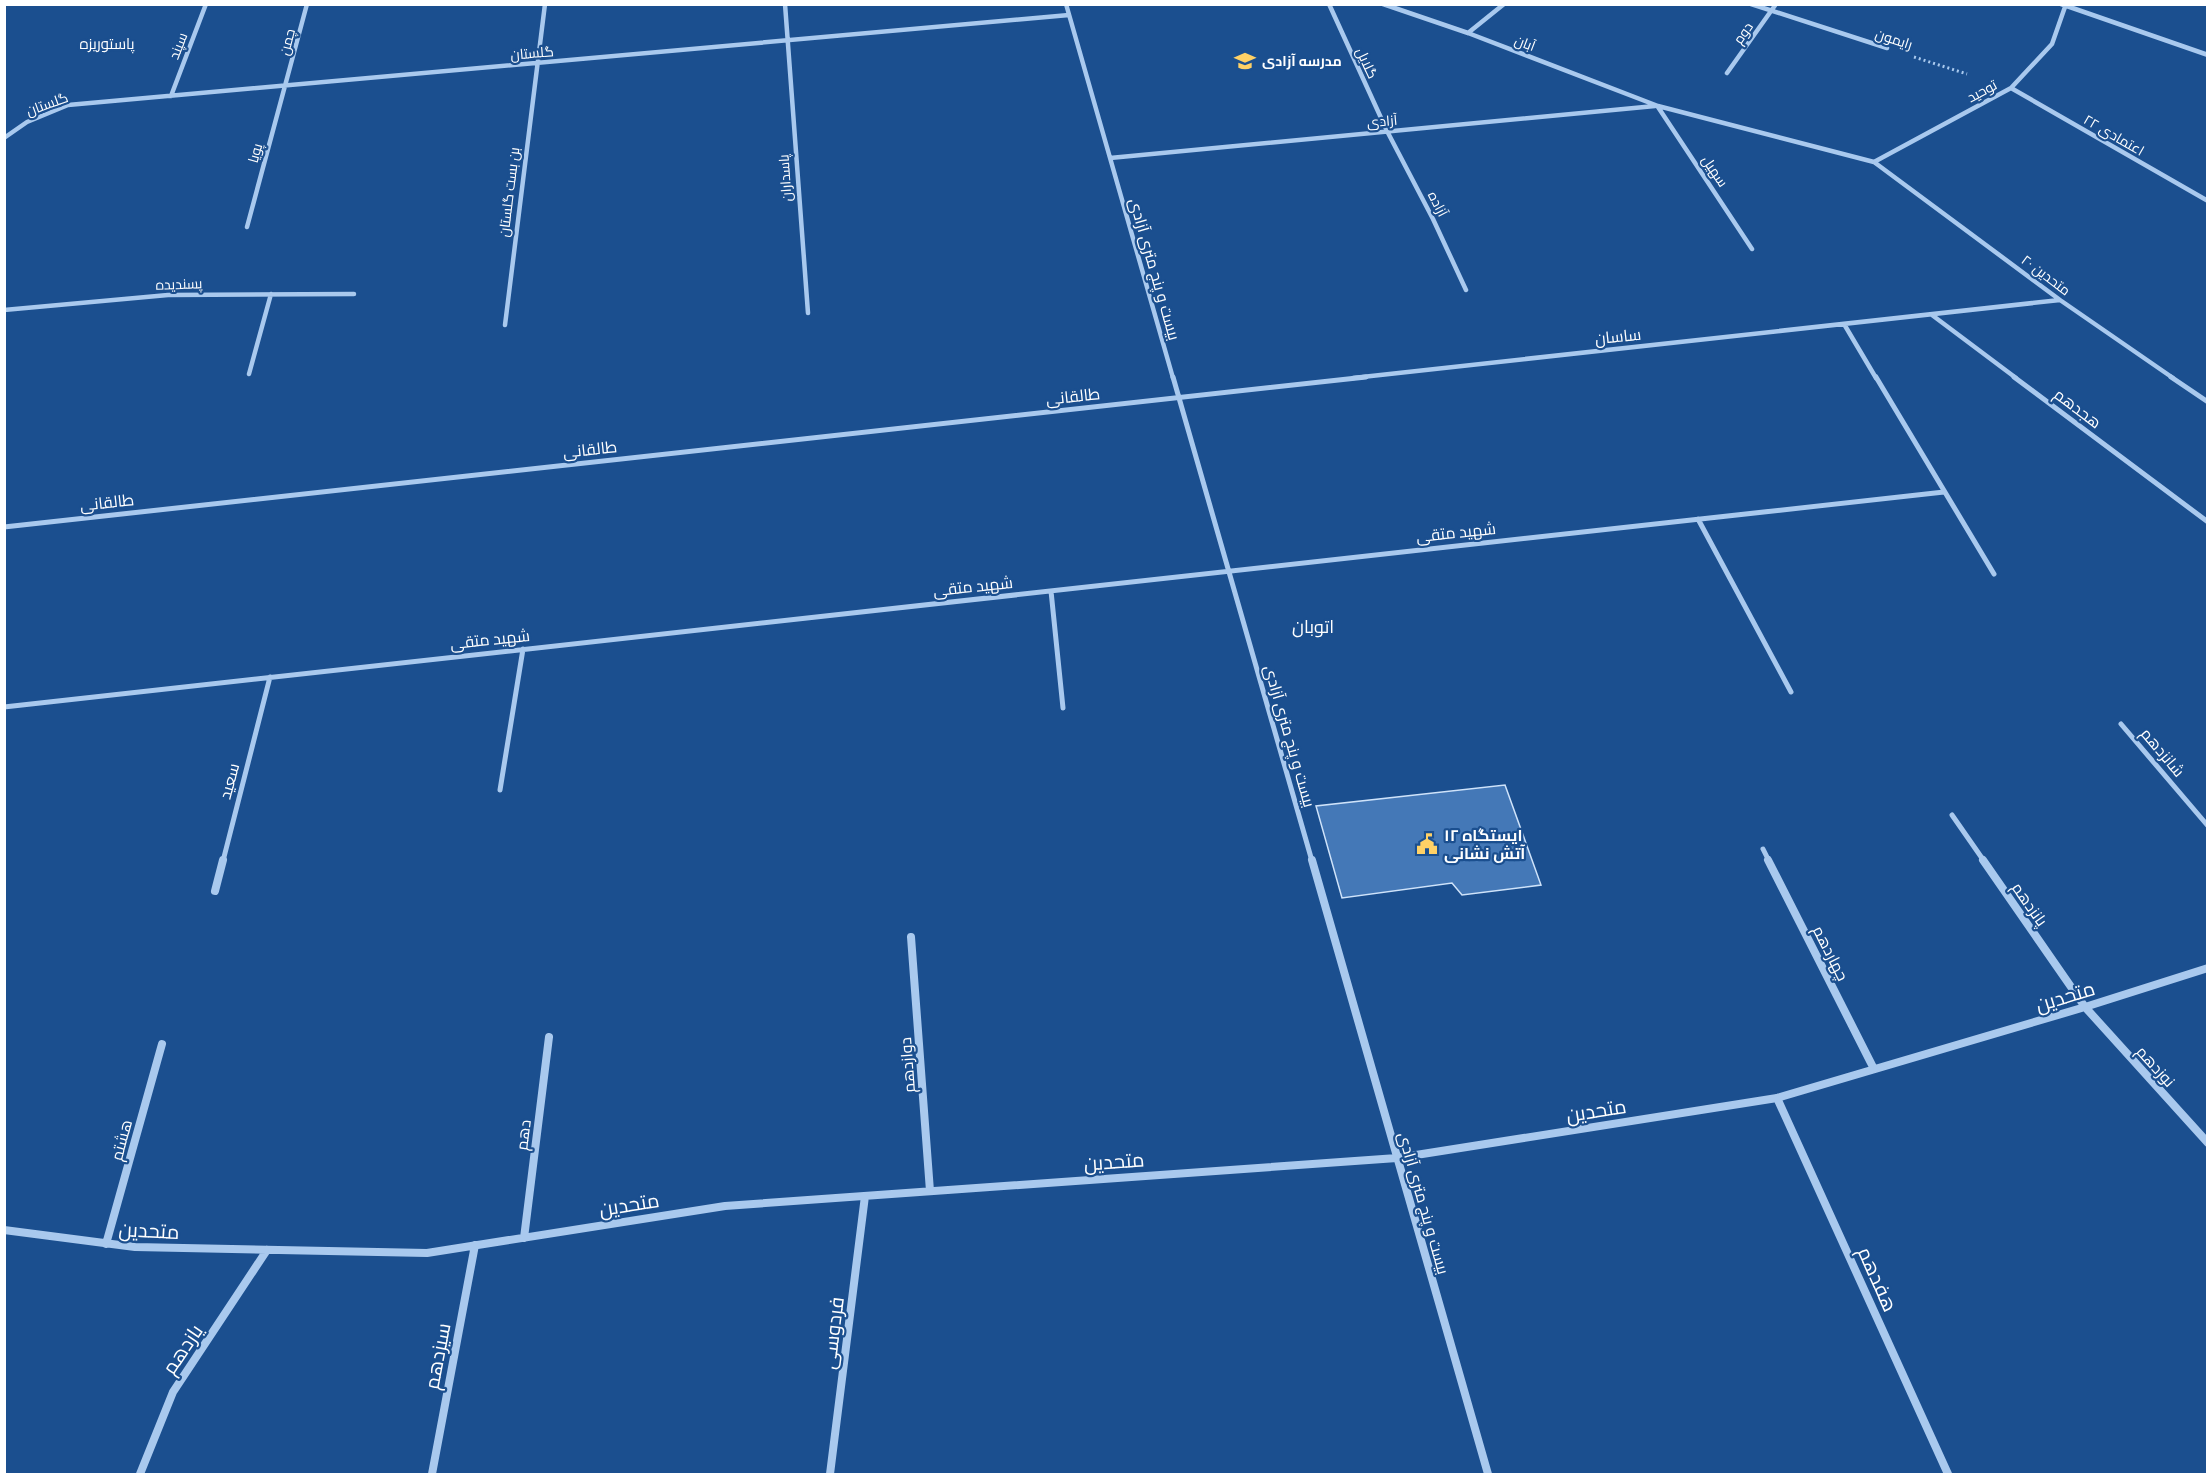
<svg xmlns="http://www.w3.org/2000/svg" width="2212" height="1479" font-family="Ubuntu,Cairo,sans-serif">
	<style>
		.building { fill: #4478b7; stroke: #cfe3fa; stroke-width: 1.5 }
		.lines { fill: none; stroke-linecap: round; stroke-linejoin: round }
		.path { stroke: #a9c9ee; stroke-width: 3; stroke-dasharray: 2 3; stroke-linecap: butt }
		.minor-far2 { stroke: #a9c9ee; stroke-width: 4.5 }
		.minor-far1 { stroke: #a9c9ee; stroke-width: 5 }
		.minor { stroke: #a9c9ee; stroke-width: 8 }
		.labels { text-anchor: middle; dominant-baseline: central; stroke-width: 4.5; stroke-linejoin: round; paint-order: stroke }
		.far-street-label { font-size: 14px; fill: #fff; stroke: #1b4f8f }
		.far-poi-label { font-size: 14px; font-weight: bold; fill: #fff; stroke: #1b4f8f; text-anchor: start }
		.far-neighbourhood-label { font-size: 15px; fill: #fff; stroke: #1b4f8f }
		.street-label { font-size: 16px; fill: #fff; stroke: #1b4f8f }
		.poi-label { font-size: 16px; font-weight: bold; fill: #fff; stroke: #1b4f8f; text-anchor: start }
		.neighbourhood-label { font-size: 18px; fill: #fff; stroke: #1b4f8f }
		.near-street-label { font-size: 20px; fill: #fff; stroke: #1b4f8f }
	</style>
	<rect width="100%" height="100%" fill="#1b4f8f"/>
	<path class="building" d="M1505,785L1541,885L1462,895L1452,883L1342,898L1316,806Z"/>
	<g class="lines">
		<path class="path" d="M1914,57L1967,74"/>
		<path class="minor-far2" d="M785,4L808,313
			M1066,4L1173,378
			M1329,4L1387,131L1433,219L1466,290
			M1383,4L1468,33L1658,106L1874,162L2060,300L2173,378
			M1751,4L1887,48
			M2061,4L2208,55
			M1468,33L1504,4
			M1727,73L1776,4
			M2011,88L2208,201
			M171,96L206,4
			M1658,107L1752,249
			M4,138L27,122L68,105L1069,15
			M1110,158L1655,106
			M1874,162L2011,88L2052,44L2066,4
			M247,227L307,4
			M4,310L168,295L354,294
			M1932,315L2016,378
			M1844,324L1876,378
			M505,325L545,4
			M249,374L271,294
			M1353,378L2060,300"/>
		<path class="minor-far1" d="M1173,377L1312,861
			M1876,377L1994,574
			M2014,377L2208,522
			M2171,377L2208,402
			M1698,519L1791,692
			M4,527L1366,377
			M1051,591L1063,708
			M4,707L1944,492
			M2121,724L2208,826
			M500,790L523,649
			M1952,815L1984,861
			M1763,849L1769,861
			M223,861L270,677"/>
		<path class="minor" d="M1312,860L1488,1474
			M1768,860L1874,1069
			M1983,860L2085,1007L2208,1143
			M215,891L223,860
			M911,937L930,1191
			M1777,1098L1948,1474
			M4,1230L135,1247L427,1253L725,1206L1397,1158L1777,1098L2085,1007L2208,968
			M524,1238L549,1037
			M106,1244L162,1044
			M140,1474L173,1392L267,1250
			M432,1474L475,1245
			M830,1474L865,1196"/>
	</g>
	<defs>
		<symbol id="school-bare" viewBox="-9 -9 18 18"><path d="M0-5L7-2L0 1L-7-2ZM-4 1L0 2.5L4 1V4Q0 6-4 4Z" fill="#ffd166" stroke="#1b4f8f" stroke-width="2.5" paint-order="stroke"/></symbol>
		<symbol id="civic-bare" viewBox="-9 -9 18 18"><path d="M-.6-6.5H3V-4.5H.6V-3L4-1V1h2V6H-6V1h2V-1L-.6-3ZM-1.2 2.5V6h2.4V2.5Z" fill="#ffd166" stroke="#1b4f8f" stroke-width="2.5" paint-order="stroke"/></symbol>
	</defs>
	<g fill-rule="evenodd">
		<use href="#school-bare" x="1230" y="46" width="30" height="30"/>
		<use href="#civic-bare" x="1412" y="829" width="30" height="30"/>
	</g>
	<g class="labels">
		<g class="far-street-label">
			<text transform="translate(1743 33) rotate(-55)">دوم</text>
			<text transform="translate(1894 39) rotate(18)">رایمون</text>
			<text transform="translate(287 42) rotate(-76)">چمن</text>
			<text transform="translate(1525 43) rotate(21)">آبان</text>
			<text transform="translate(178 46) rotate(-69)">سپند</text>
			<text transform="translate(532 53) rotate(-5)">گلستان</text>
			<text transform="translate(1367 63) rotate(65)">گلایل</text>
			<text transform="translate(1982 91) rotate(-28)">توحید</text>
			<text transform="translate(47 104) rotate(-20)">گلستان</text>
			<text transform="translate(1382 121) rotate(-5)">آزادی</text>
			<text transform="translate(2114 135) rotate(30)">اعتمادی ۲۲</text>
			<text transform="translate(255 153) rotate(-75)">پویا</text>
			<text transform="translate(1715 171) rotate(56)">سهیل</text>
			<text transform="translate(785 178) rotate(-94)">پاسداران</text>
			<text transform="translate(509 192) rotate(-83)">بن بست گلستان</text>
			<text transform="translate(1438 204) rotate(63)">آزاده</text>
			<text transform="translate(2046 275) rotate(37)">متحدین ۲۰</text>
			<text transform="translate(179 284) rotate(-2)">پسندیده</text>
		</g>
		<g class="far-poi-label">
			<text x="1262" y="61">مدرسه آزادی</text>
		</g>
		<g class="far-neighbourhood-label">
			<text x="107" y="43">پاستوریزه</text>
		</g>
		<g class="street-label">
			<text transform="translate(1155 269) rotate(74)">بیست و پنج متری آزادی</text>
			<text transform="translate(1618 336) rotate(-6)">ساسان</text>
			<text transform="translate(1073 396) rotate(-6)">طالقانی</text>
			<text transform="translate(2078 408) rotate(37)">هجدهم</text>
			<text transform="translate(590 449) rotate(-6)">طالقانی</text>
			<text transform="translate(107 502) rotate(-6)">طالقانی</text>
			<text transform="translate(1456 532) rotate(-6)">شهید متقی</text>
			<text transform="translate(973 586) rotate(-6)">شهید متقی</text>
			<text transform="translate(490 639) rotate(-6)">شهید متقی</text>
			<text transform="translate(1290 736) rotate(74)">بیست و پنج متری آزادی</text>
			<text transform="translate(2163 752) rotate(50)">شانزدهم</text>
			<text transform="translate(229 781) rotate(-75)">سعید</text>
			<text transform="translate(2030 904) rotate(55)">پانزدهم</text>
			<text transform="translate(1831 953) rotate(63)">چهاردهم</text>
			<text transform="translate(907 1065) rotate(-94)">دوازدهم</text>
			<text transform="translate(2156 1066) rotate(48)">نوزدهم</text>
			<text transform="translate(523 1135) rotate(-83)">دهم</text>
			<text transform="translate(121 1140) rotate(-75)">هشتم</text>
			<text transform="translate(1424 1203) rotate(74)">بیست و پنج متری آزادی</text>
		</g>
		<g class="poi-label">
			<text x="1444" y="835">ایستگاه ۱۲<tspan x="1444" dy="18">آتش نشانی</tspan></text>
		</g>
		<g class="neighbourhood-label">
			<text x="1313" y="626">اتوبان</text>
		</g>
		<g class="near-street-label">
			<text transform="translate(2065 996) rotate(-17)">متحدین</text>
			<text transform="translate(1596 1110) rotate(-9)">متحدین</text>
			<text transform="translate(1114 1161) rotate(-4)">متحدین</text>
			<text transform="translate(629 1204) rotate(-9)">متحدین</text>
			<text transform="translate(149 1230) rotate(3)">متحدین</text>
			<text transform="translate(1878 1279) rotate(66)">هفدهم</text>
			<text transform="translate(832 1333) rotate(-83)">فردوسی</text>
			<text transform="translate(182 1349) rotate(-56)">یازدهم</text>
			<text transform="translate(437 1356) rotate(-79)">سیزدهم</text>
		</g>
	</g>
	<rect width="2212" height="1479" fill="none" stroke="#ffffff" stroke-width="12"/>
</svg>
